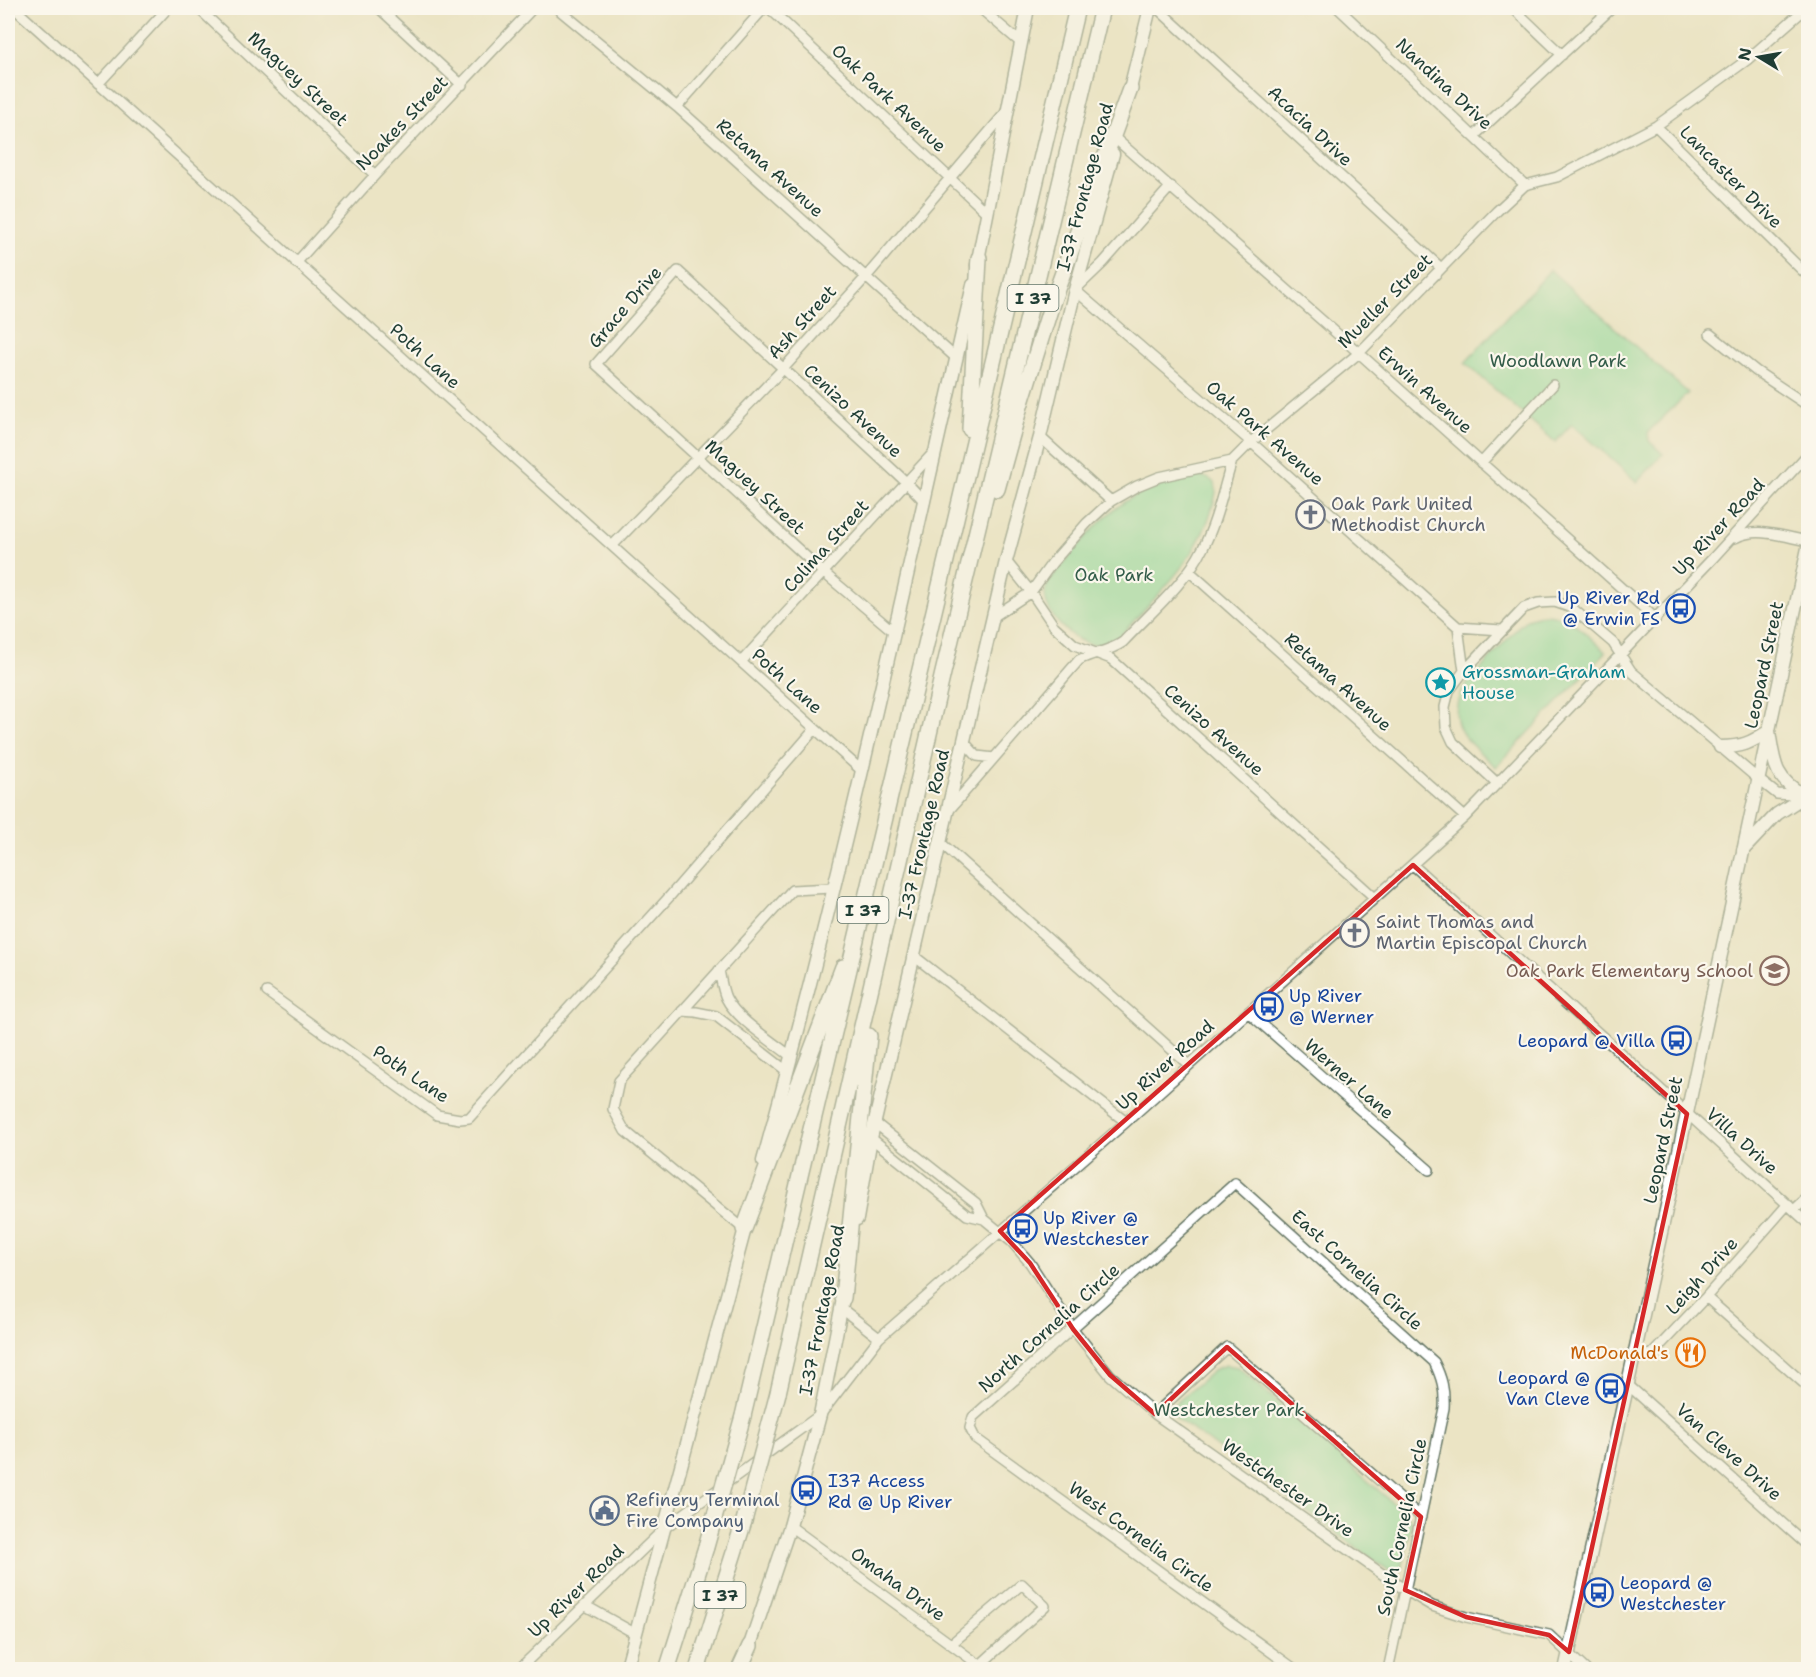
<svg xmlns="http://www.w3.org/2000/svg" width="1816" height="1677" font-family="'Shantell Sans',sans-serif">
	<style>
		.green { fill: #85da9c; stroke: #528c68; stroke-width: 1.5 }
		.lines { fill: none; stroke-linecap: round; stroke-linejoin: round }
		.minor-casing { stroke: #676; stroke-width: 12 }
		.major-casing { stroke: #676; stroke-width: 15 }
		.highway-casing { stroke: #676; stroke-width: 18 }
		.minor { stroke: #fff; stroke-width: 9 }
		.major { stroke: #fff; stroke-width: 12 }
		.highway { stroke: #fff; stroke-width: 15 }
		.highway-bridge-casing { stroke: #676; stroke-width: 18; stroke-linecap: butt }
		.highway-bridge { stroke: #fff; stroke-width: 15 }
		.marked { fill: none; stroke: #d62828; stroke-width: 4.5; stroke-linejoin: round }
		.labels { text-anchor: middle; dominant-baseline: central; stroke-width: 4.5; stroke-linejoin: round; paint-order: stroke }
		.shield { fill: #fbf7ec; stroke: #61756b; stroke-width: 1.5 }
		.shield-label { font-size: 16px; font-weight: bold; fill: #1f3d34 }
		.street-label { font-size: 18px; fill: #1f3d34; stroke: #fbf7ec }
		.park-label { font-size: 18px; fill: #335c49; stroke: #fbf7ec }
		.worship-label { font-size: 18px; fill: #5b616d; stroke: #fbf7ec; text-anchor: start }
		.transit-label { font-size: 18px; fill: #164399; stroke: #fbf7ec; text-anchor: start }
		.culture-label { font-size: 18px; fill: #0d838f; stroke: #fbf7ec; text-anchor: start }
		.education-label { font-size: 18px; fill: #785e54; stroke: #fbf7ec; text-anchor: end }
		.food-label { font-size: 18px; fill: #c56008; stroke: #fbf7ec; text-anchor: end }
		.service-label { font-size: 18px; fill: #4e5e75; stroke: #fbf7ec; text-anchor: start }
	</style>
	<rect width="100%" height="100%" fill="#fbf7ec"/>
	<filter id="ink" filterUnits="userSpaceOnUse"><feTurbulence type="fractalNoise" baseFrequency=".0167" numOctaves="2"/><feDisplacementMap in="SourceGraphic" scale="12" xChannelSelector="R" yChannelSelector="G"/><feConvolveMatrix kernelMatrix="1 2 1 2 8 2 1 2 1" color-interpolation-filters="sRGB"/></filter>
	<filter id="wash" filterUnits="userSpaceOnUse"><feTurbulence type="fractalNoise" baseFrequency=".008" numOctaves="4" result="noise"/><feDisplacementMap in="SourceGraphic" scale="24" xChannelSelector="R" yChannelSelector="G"/><feGaussianBlur stdDeviation="1.35" result="paint"/><feColorMatrix in="noise" values="0 0 0 0 0 0 0 0 0 0 0 0 0 0 0 0 0 1.4 0 .05"/><feComposite in="paint" operator="in"/></filter>
	<g filter="url(#wash)">
		<rect width="100%" height="100%" fill="#ebe4c4"/>
		<path class="green" d="M1550,270L1688,393L1648,432L1649,441L1663,454L1637,482L1572,424L1555,442L1465,363Z
			M1198,476C1219,478 1218,489 1213,505C1199,560 1155,597 1118,638C1111,642 1105,646 1096,645C1074,643 1046,617 1045,594C1045,587 1048,583 1052,577C1080,545 1107,505 1148,490C1164,483 1182,480 1198,476Z
			M1543,614C1570,614 1587,635 1606,652L1496,767C1471,744 1444,728 1462,690L1518,627L1527,619Z
			M1226,1365L1238,1367L1410,1518L1412,1523L1402,1569L1396,1573L1391,1572L1176,1418L1172,1410L1174,1405L1215,1369Z"/>
	</g>
	<g filter="url(#ink)">
		<g class="lines">
			<defs>
				<path id="minor" d="M14,8L861,770
					M198,8L375,175
					M379,8L462,85
					M557,8L677,107L956,358
					M769,8L987,213
					M980,8L1020,42
					M1157,8L1441,268
					M1338,8L1525,185
					M1513,8L1562,55
					M98,84L168,8
					M677,107L764,8
					M1656,126L1808,276
					M1475,135L1612,8
					M1117,140L1359,353L1656,619
					M1171,186L1103,263L1075,290L1251,442L1458,627L1464,671
					M296,263L375,175L533,8
					M1710,334L1756,371L1804,403L1808,404
					M1040,437L1111,501
					M1481,463L1553,385
					M1735,538C1757,526 1785,537 1808,541
					M612,546L783,369L866,277L1007,111
					M1006,561L1031,592L1054,626L1075,645L1111,659L1375,898
					M1189,571L1465,817
					M993,617L1031,592L1052,563L1087,523L1111,501L1137,486L1159,477L1232,461L1251,442L1359,353L1497,211L1525,185L1557,177L1656,126L1747,60L1806,8
					M1458,627L1501,630
					M893,631L824,573L596,364L678,271L906,482L925,502
					M741,662L934,452
					M964,742L977,756L994,758
					M1498,784L1453,742L1446,727L1445,707L1449,691L1464,671L1524,608L1538,603L1555,602L1572,608L1613,643L1631,671L1758,779L1777,794L1806,796
					M949,810L1079,660C1093,652 1109,652 1123,642C1149,614 1186,583 1203,548C1217,521 1223,490 1232,461
					M941,843L1189,1065
					M1413,865L1808,1223
					M914,956L1126,1122
					M719,970C721,979 722,989 726,998C737,1020 772,1041 792,1057
					M267,992L437,1115L460,1119L469,1118L670,896L815,729
					M682,1011L696,1012L716,1016L788,1072
					M1248,1012L1429,1170
					M875,1123L976,1203L984,1219L1012,1242L1030,1263L1073,1329L1110,1375L1155,1414L1405,1590L1432,1606L1466,1617L1549,1635L1586,1670
					M871,1138L967,1215L984,1219
					M1794,1210L1808,1197
					M744,1229L625,1131L613,1109L619,1081L792,890L832,888
					M1706,1297L1808,1387
					M841,1308L879,1338
					M1633,1358L1653,1353L1706,1297L1788,1204
					M1627,1384L1808,1546
					M1155,1414L1227,1347L1421,1517
					M790,1526L986,1670
					M586,1606L636,1634
					M951,1644L1022,1584L1045,1606L980,1665
					M518,1670L666,1527L820,1415L879,1338L1126,1122L1465,817L1713,558L1808,454
					M1296,1670L975,1438L970,1428L973,1417L1235,1183L1434,1362C1442,1378 1445,1390 1444,1408L1388,1670"/>
				<path id="major" d="M1128,97L1150,8
					M977,265L1028,8
					M1720,747C1743,747 1750,743 1769,731C1774,763 1774,779 1805,796L1777,814L1743,850
					M763,1161C843,872 906,578 973,285
					M857,1219L871,1138L1006,561L1040,437L1075,290L1113,154
					M747,1654L790,1526L820,1415L845,1289
					M626,1670L747,1221
					M1565,1670L1677,1160L1808,548"/>
				<path id="highway" d="M970,429L979,258
					M997,489L1020,406L1053,300L1130,89
					M744,1229L843,967
					M843,1298L869,1036
					M778,1393L942,677L1102,8
					M743,1416L1077,8
					M627,1670L628,1664
					M667,1670L706,1547
					M697,1670L744,1521
					M739,1670L750,1646"/>
			</defs>
			<use href="#minor" class="minor-casing"/>
			<use href="#major" class="major-casing"/>
			<use href="#highway" class="highway-casing"/>
			<use href="#minor" class="minor"/>
			<use href="#major" class="major"/>
			<use href="#highway" class="highway"/>
			<defs>
				<path id="highway-bridge" d="M744,1521L778,1393
					M706,1547L743,1416"/>
			</defs>
			<use href="#highway-bridge" class="highway-bridge-casing"/>
			<use href="#highway-bridge" class="highway-bridge"/>
		</g>
	</g>
	<path d="M0 0H1816V1677H0ZM1413,865L1687,1114L1569,1652L1549,1635L1466,1617L1405,1590L1421,1517L1227,1347L1155,1414L1110,1375L1073,1329L1030,1263L1000,1231Z" fill="#ebe4c4" fill-opacity=".55" fill-rule="evenodd"/>
	<path class="marked" d="M1413,865L1687,1114L1569,1652L1549,1635L1466,1617L1405,1590L1421,1517L1227,1347L1155,1414L1110,1375L1073,1329L1030,1263L1000,1231Z"/>
	<defs>
		<symbol id="church-ring" viewBox="-11 -11 22 22"><circle r="9.5" fill="#fbf7ec" stroke="#6b7280" stroke-width="1.5"/><path d="M-1.2-6h2.4v3.5h3.3v2.4h-3.3V6h-2.4V-.1h-3.3v-2.4h3.3Z" fill="#6b7280"/></symbol>
		<symbol id="bus-ring" viewBox="-11 -11 22 22"><circle r="9.5" fill="#fbf7ec" stroke="#1a4fb4" stroke-width="1.5"/><path d="M-5-6H5V4H4V6H2V4H-2V6H-4V4H-5ZM-3.5-4V0h7V-4ZM-3.5 1.2v1.5H-2V1.2ZM2 1.2v1.5H3.5V1.2Z" fill="#1a4fb4"/></symbol>
		<symbol id="sight-ring" viewBox="-11 -11 22 22"><circle r="9.5" fill="#fbf7ec" stroke="#0f9aa8" stroke-width="1.5"/><path d="M0-6L1.8-2.2L6-1.7L2.9 1.2L3.7 5.4L0 3.3L-3.7 5.4L-2.9 1.2L-6-1.7L-1.8-2.2Z" fill="#0f9aa8"/></symbol>
		<symbol id="school-ring" viewBox="-11 -11 22 22"><circle r="9.5" fill="#fbf7ec" stroke="#8d6e63" stroke-width="1.5"/><path d="M0-5L7-2L0 1L-7-2ZM-4 1L0 2.5L4 1V4Q0 6-4 4Z" fill="#8d6e63"/></symbol>
		<symbol id="restaurant-ring" viewBox="-11 -11 22 22"><circle r="9.5" fill="#fbf7ec" stroke="#e8710a" stroke-width="1.5"/><path d="M-5-6h1v4h1v-4h1v4h1v-4h1v5L-1.5 .5V6h-2V.5L-5-1ZM5-6V6H3V1.5H1.5Q1.5-4 5-6Z" fill="#e8710a"/></symbol>
		<symbol id="civic-ring" viewBox="-11 -11 22 22"><circle r="9.5" fill="#fbf7ec" stroke="#5c6f8a" stroke-width="1.5"/><path d="M-.6-6.5H3V-4.5H.6V-3L4-1V1h2V6H-6V1h2V-1L-.6-3ZM-1.2 2.5V6h2.4V2.5Z" fill="#5c6f8a"/></symbol>
	</defs>
	<g fill-rule="evenodd">
		<use href="#church-ring" x="1294" y="498" width="33" height="33"/>
		<use href="#bus-ring" x="1664" y="592" width="33" height="33"/>
		<use href="#sight-ring" x="1424" y="666" width="33" height="33"/>
		<use href="#church-ring" x="1338" y="916" width="33" height="33"/>
		<use href="#school-ring" x="1758" y="954" width="33" height="33"/>
		<use href="#bus-ring" x="1252" y="990" width="33" height="33"/>
		<use href="#bus-ring" x="1660" y="1024" width="33" height="33"/>
		<use href="#bus-ring" x="1006" y="1212" width="33" height="33"/>
		<use href="#restaurant-ring" x="1674" y="1336" width="33" height="33"/>
		<use href="#bus-ring" x="1594" y="1372" width="33" height="33"/>
		<use href="#bus-ring" x="790" y="1474" width="33" height="33"/>
		<use href="#civic-ring" x="588" y="1494" width="33" height="33"/>
		<use href="#bus-ring" x="1582" y="1576" width="33" height="33"/>
	</g>
	<g class="labels">
		<g class="shield">
			<rect x="1007.5" y="285" width="51" height="26" rx="4.5"/>
			<rect x="837.5" y="897" width="51" height="26" rx="4.5"/>
			<rect x="694.5" y="1582" width="51" height="26" rx="4.5"/>
		</g>
		<g class="shield-label">
			<text x="1033" y="298">I 37</text>
			<text x="863" y="910">I 37</text>
			<text x="720" y="1595">I 37</text>
		</g>
		<g class="street-label">
			<text transform="translate(298 79) rotate(43)">Maguey Street</text>
			<text transform="translate(1444 84) rotate(43)">Nandina Drive</text>
			<text transform="translate(889 98) rotate(43)">Oak Park Avenue</text>
			<text transform="translate(402 123) rotate(-46)">Noakes Street</text>
			<text transform="translate(1310 126) rotate(43)">Acacia Drive</text>
			<text transform="translate(770 168) rotate(42)">Retama Avenue</text>
			<text transform="translate(1731 177) rotate(45)">Lancaster Drive</text>
			<text transform="translate(1085 187) rotate(-75)">I-37 Frontage Road</text>
			<text transform="translate(1385 301) rotate(-45)">Mueller Street</text>
			<text transform="translate(625 307) rotate(-49)">Grace Drive</text>
			<text transform="translate(802 322) rotate(-48)">Ash Street</text>
			<text transform="translate(425 356) rotate(42)">Poth Lane</text>
			<text transform="translate(1425 390) rotate(42)">Erwin Avenue</text>
			<text transform="translate(853 411) rotate(43)">Cenizo Avenue</text>
			<text transform="translate(1265 433) rotate(41)">Oak Park Avenue</text>
			<text transform="translate(755 487) rotate(43)">Maguey Street</text>
			<text transform="translate(1719 527) rotate(-47)">Up River Road</text>
			<text transform="translate(826 546) rotate(-48)">Colima Street</text>
			<text transform="translate(1764 665) rotate(-78)">Leopard Street</text>
			<text transform="translate(787 681) rotate(42)">Poth Lane</text>
			<text transform="translate(1338 682) rotate(42)">Retama Avenue</text>
			<text transform="translate(1214 730) rotate(42)">Cenizo Avenue</text>
			<text transform="translate(924 834) rotate(-77)">I-37 Frontage Road</text>
			<text transform="translate(1165 1065) rotate(-42)">Up River Road</text>
			<text transform="translate(411 1074) rotate(34)">Poth Lane</text>
			<text transform="translate(1349 1079) rotate(41)">Werner Lane</text>
			<text transform="translate(1663 1140) rotate(-78)">Leopard Street</text>
			<text transform="translate(1742 1141) rotate(42)">Villa Drive</text>
			<text transform="translate(1357 1270) rotate(42)">East Cornelia Circle</text>
			<text transform="translate(1702 1276) rotate(-48)">Leigh Drive</text>
			<text transform="translate(822 1310) rotate(-79)">I-37 Frontage Road</text>
			<text transform="translate(1049 1328) rotate(-42)">North Cornelia Circle</text>
			<text transform="translate(1729 1452) rotate(42)">Van Cleve Drive</text>
			<text transform="translate(1288 1488) rotate(35)">Westchester Drive</text>
			<text transform="translate(1402 1527) rotate(-78)">South Cornelia Circle</text>
			<text transform="translate(1141 1537) rotate(36)">West Cornelia Circle</text>
			<text transform="translate(898 1584) rotate(36)">Omaha Drive</text>
			<text transform="translate(576 1591) rotate(-44)">Up River Road</text>
		</g>
		<g class="park-label">
			<text x="1558" y="361">Woodlawn Park</text>
			<text x="1114" y="575">Oak Park</text>
			<text x="1229" y="1410">Westchester Park</text>
		</g>
		<g class="worship-label">
			<text x="1331" y="504">Oak Park United<tspan x="1331" dy="21">Methodist Church</tspan></text>
			<text x="1376" y="922">Saint Thomas and<tspan x="1376" dy="21">Martin Episcopal Church</tspan></text>
		</g>
		<g class="transit-label">
			<text x="1660" y="598" text-anchor="end">Up River Rd<tspan x="1660" dy="21">@ Erwin FS</tspan></text>
			<text x="1289" y="996">Up River<tspan x="1289" dy="21">@ Werner</tspan></text>
			<text x="1655" y="1041" text-anchor="end">Leopard @ Villa</text>
			<text x="1043" y="1218">Up River @<tspan x="1043" dy="21">Westchester</tspan></text>
			<text x="1590" y="1378" text-anchor="end">Leopard @<tspan x="1590" dy="21">Van Cleve</tspan></text>
			<text x="828" y="1481">I37 Access<tspan x="828" dy="21">Rd @ Up River</tspan></text>
			<text x="1620" y="1583">Leopard @<tspan x="1620" dy="21">Westchester</tspan></text>
		</g>
		<g class="culture-label">
			<text x="1462" y="672">Grossman-Graham<tspan x="1462" dy="21">House</tspan></text>
		</g>
		<g class="education-label">
			<text x="1753" y="971">Oak Park Elementary School</text>
		</g>
		<g class="food-label">
			<text x="1669" y="1353">McDonald's</text>
		</g>
		<g class="service-label">
			<text x="626" y="1500">Refinery Terminal<tspan x="626" dy="21">Fire Company</tspan></text>
		</g>
	</g>
	<rect width="1816" height="1677" fill="none" stroke="#fbf7ec" stroke-width="30"/>
	<g transform="translate(1759 57) rotate(281)" stroke="#fbf7ec" stroke-width="4.5" paint-order="stroke">
	<path d="M0-4.5L10 22L0 15L-10 22Z" fill="#1f3d34"/>
	<text y="-9" font-size="16" font-weight="bold" text-anchor="middle" fill="#1f3d34">N</text>
	</g>
</svg>
